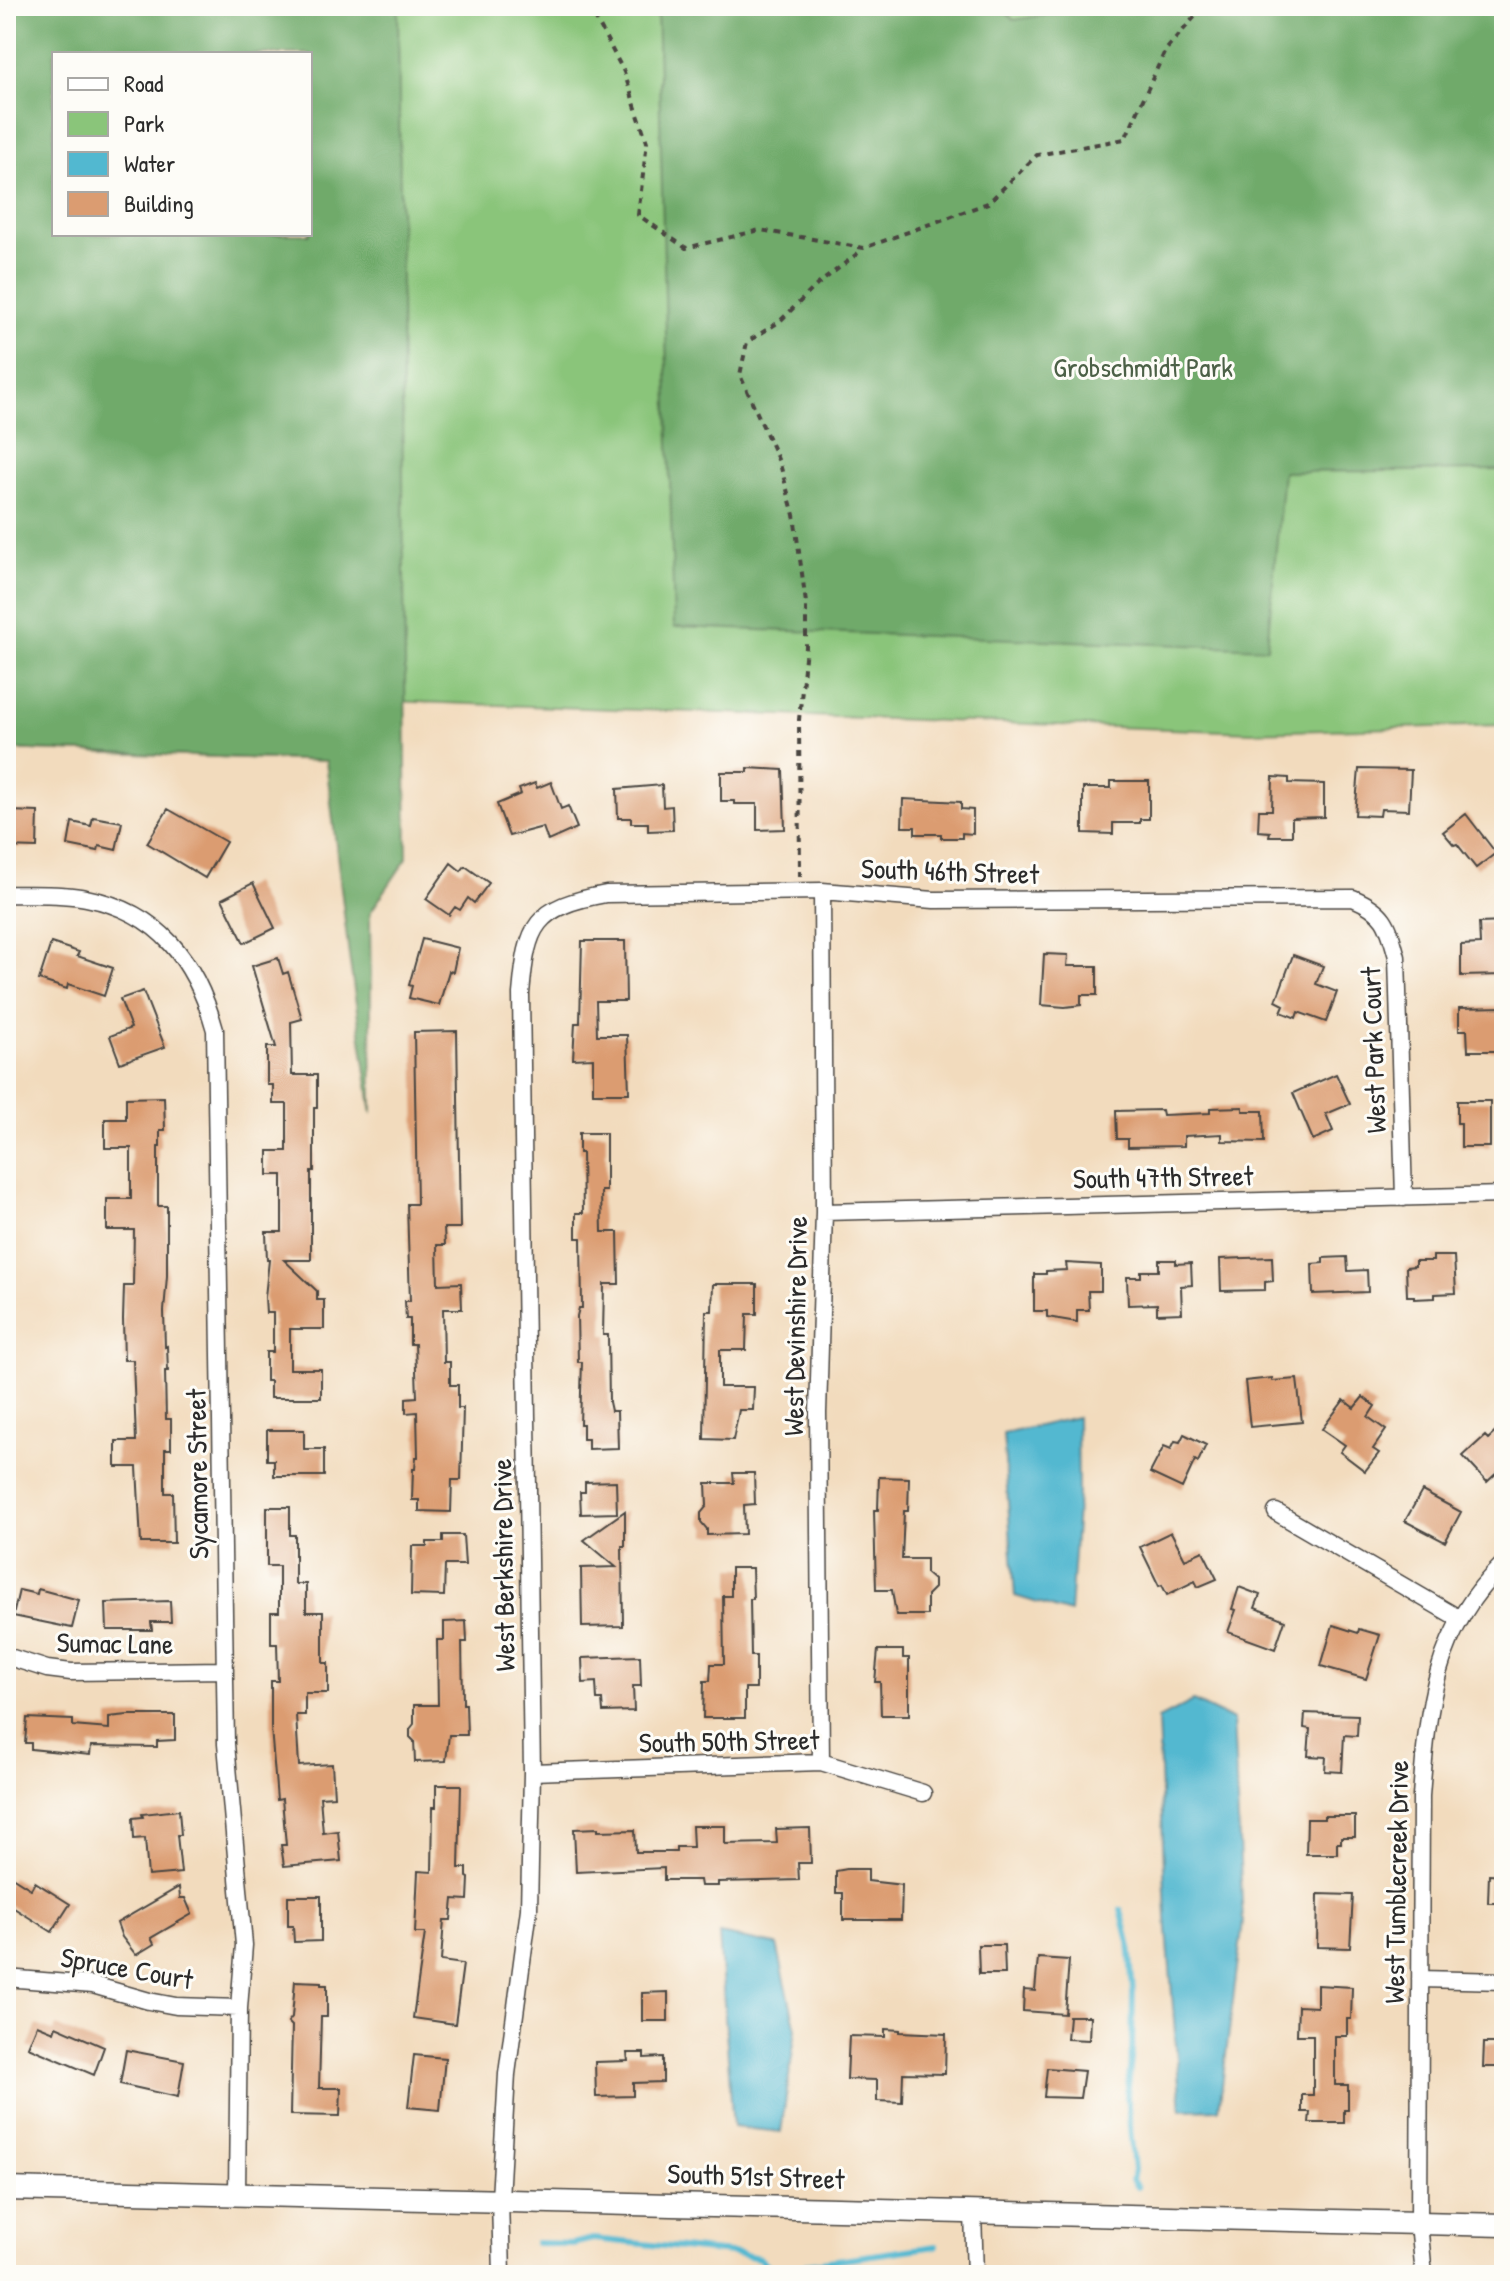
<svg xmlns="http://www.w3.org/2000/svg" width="1510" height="2281" font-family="'Patrick Hand',sans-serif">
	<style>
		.green { fill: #8ac57a; stroke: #5a7852; stroke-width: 2; fill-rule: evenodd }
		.forest { fill: #6faa6a; stroke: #4d6a4a; stroke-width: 2; fill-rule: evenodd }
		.water { fill: #52b8d0; stroke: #3e727e; stroke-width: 2 }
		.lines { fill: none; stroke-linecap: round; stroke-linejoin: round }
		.stream { stroke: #52b8d0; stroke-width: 6 }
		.building { fill: #db9c71 }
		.street-casing { stroke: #494541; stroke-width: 19 }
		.secondary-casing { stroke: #494541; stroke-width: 25 }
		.path { stroke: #494541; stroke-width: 4; stroke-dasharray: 6 6; stroke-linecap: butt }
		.street { stroke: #fff; stroke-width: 16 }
		.secondary { stroke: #fff; stroke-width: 22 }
		.labels { text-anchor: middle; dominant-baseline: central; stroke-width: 6; stroke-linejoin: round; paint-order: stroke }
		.park-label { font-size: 28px; fill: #4c6147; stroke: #fdfcf7 }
		.street-label { font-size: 28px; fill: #2b2b2b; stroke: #fdfcf7 }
	</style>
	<rect width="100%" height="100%" fill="#fdfcf7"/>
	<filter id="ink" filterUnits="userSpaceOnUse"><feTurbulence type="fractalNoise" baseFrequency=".0125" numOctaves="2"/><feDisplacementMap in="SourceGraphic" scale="16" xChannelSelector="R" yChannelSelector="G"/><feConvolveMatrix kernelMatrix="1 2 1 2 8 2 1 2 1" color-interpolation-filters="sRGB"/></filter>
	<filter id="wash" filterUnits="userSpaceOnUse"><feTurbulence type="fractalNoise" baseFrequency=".006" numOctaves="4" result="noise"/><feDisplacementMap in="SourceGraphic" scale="32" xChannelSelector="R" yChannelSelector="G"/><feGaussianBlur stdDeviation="1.8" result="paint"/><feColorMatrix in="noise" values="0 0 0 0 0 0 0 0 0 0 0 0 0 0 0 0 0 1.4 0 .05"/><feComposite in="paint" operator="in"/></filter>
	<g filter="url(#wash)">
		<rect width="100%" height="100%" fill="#f2dbbd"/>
		<path class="green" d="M6,6H1504V725L1252,732L361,700L326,761L6,749ZM54,54H310V234H54Z"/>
		<path class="forest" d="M6,6H398L407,858L370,913L372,1114L349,956L326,761L6,749ZM54,54H310V234H54Z
			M657,6H999L1014,20L1102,6H1504V470L1283,472L1267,648L674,627Z"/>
		<path class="water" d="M1077,1417L1078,1492L1070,1613L1015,1596L1003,1434Z
			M1193,1701L1233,1720L1243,1922L1219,2109L1181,2110L1166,1917L1158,1719Z
			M719,1934L777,1945L796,2029L781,2132L733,2127Z"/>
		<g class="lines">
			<path class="stream" d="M1121,1910L1129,1942L1133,1992L1132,2050L1127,2096L1134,2170L1132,2180L1137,2187
				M536,2243L572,2244L593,2239L740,2254L759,2258L778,2275
				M796,2275L807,2264L936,2246"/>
		</g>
		<g id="blocks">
			<path class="building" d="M748,768L783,770L785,829L757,830V804H734V801H721V772H748Z
				M1359,769L1411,770L1409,810L1381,809L1380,816L1355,815Z
				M1273,777L1289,778V783L1324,784V817L1292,818V836H1269L1270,832L1258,831L1259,810H1272Z
				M1111,781H1149V819H1140V823H1113V834L1083,833V788H1111Z
				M551,782L561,809L568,806L577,828L548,841L543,827L509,836L497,804L521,794L519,789L535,783L537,788Z
				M662,785L663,807L672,806L673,830L648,831V823H631V818H618L617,789Z
				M903,799L961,802V809L973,810V834L962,833V838H941V834H915V827H902Z
				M168,809L226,842L205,878L147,843Z
				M9,811L38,812L37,848L6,847V812Z
				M1466,814L1496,853L1476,868L1457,844L1454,845L1443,832Z
				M93,817L122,822L116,850L99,846L98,851L68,845L72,822L91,826Z
				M451,863L461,871L465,866L489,883L474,903L468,898L460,910L455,907L449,915L426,899Z
				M253,883L275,928L244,943L222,899Z
				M1504,922V975L1461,976V945L1480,944L1479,923Z
				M422,939L458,948L453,972L449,971L439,1005L409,998L412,986L409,985Z
				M582,941H625L626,1001H596L597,1035H627L629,1093H593V1058L573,1059L575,1023H580Z
				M51,943L79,952L77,956L113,968L104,996L68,984L67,989L39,980Z
				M1044,954L1068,955L1067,966H1097V995H1081V1005L1065,1007L1041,1005Z
				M1293,955L1323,966L1316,984L1337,992L1326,1022L1298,1012L1296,1018L1281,1012L1284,1005L1276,1001Z
				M278,958L283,974L288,972L302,1019L291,1022L292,1075H317V1108H314V1171H311V1260H284L317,1291V1300H324V1329H290V1369H321V1398H270V1381H266V1352H273V1313H266L265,1297L269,1260H267L266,1232H282V1175H268V1151H287V1104H273V1085H267V1047H276L252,966Z
				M143,991L165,1047L120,1063L110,1036L131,1028L120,999Z
				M1504,1007V1051H1468L1467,1030H1459V1008Z
				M457,1031L460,1228H444L445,1245H437L438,1284L461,1283L462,1309H443L444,1362H450V1385H458V1408H463L461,1480H452L451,1512L419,1511V1500H412L413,1469H415L416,1457H418L417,1412L406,1413V1398L417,1397L415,1344H410V1319H406L405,1301H410L407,1204H417L414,1032Z
				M1336,1074L1350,1104L1326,1114L1333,1131L1313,1140L1293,1093Z
				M164,1097L165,1130H160V1147H158V1206H167V1276L164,1311L165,1347L167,1346L168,1371H165L166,1419H171V1449H165V1493H173L174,1543H141L137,1467H116V1441H136L133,1360H124L123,1319L124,1286H133L134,1230H107V1199H131V1148H105V1119H126V1098Z
				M1457,1101H1490V1147H1461V1123H1457Z
				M1243,1107V1111H1263L1264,1142L1222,1141V1134L1184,1136V1146L1128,1147V1139H1117L1116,1111L1162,1110L1163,1115L1210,1113V1108Z
				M579,1133H606V1191H601L602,1232H618L619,1284H604L603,1335H608L609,1402L611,1411H617L618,1448L588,1449V1439H583V1424H580L582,1362H578L577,1316L579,1308H582L581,1238H576V1213H583L582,1153H579Z
				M1433,1256H1454L1456,1293L1435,1294V1298L1414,1299V1296H1407L1406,1267L1415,1266V1261H1433Z
				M1272,1257L1273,1281L1265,1282V1290L1221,1291L1220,1259Z
				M1347,1257L1348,1271L1367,1270L1368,1292L1313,1294L1312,1264L1323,1263V1258Z
				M1159,1260H1176V1264L1191,1263L1192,1285L1181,1286L1182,1313L1157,1314V1304L1128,1305L1127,1277H1141V1271H1159Z
				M1066,1263L1101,1265V1291H1088L1089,1310H1077V1322L1047,1317V1311H1034V1274H1046V1271L1067,1270Z
				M713,1284H757V1314H747L746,1350H720V1387H754L753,1410H739L733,1440L704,1439L706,1311H712Z
				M1272,1378V1381L1297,1379L1302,1422L1250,1427L1245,1381Z
				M1363,1397L1375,1406L1368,1417L1386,1430L1373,1449L1379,1453L1365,1471L1340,1452L1345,1445L1322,1429L1344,1400L1354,1408Z
				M1504,1424V1466L1487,1482L1463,1456L1485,1436L1488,1439Z
				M267,1430H304V1449H324V1476H274V1460H267Z
				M1184,1434L1206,1445L1198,1462L1195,1460L1182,1488L1150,1473L1164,1446L1171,1449L1175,1441L1180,1442Z
				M733,1473H754L755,1504L744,1505L745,1534L707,1535V1529L701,1522V1513L707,1506L706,1483H734Z
				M879,1477L909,1478L908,1511H904L902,1559H926V1573L934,1580V1588L927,1595V1615H896L892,1590H876L874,1510H878Z
				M616,1481L617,1513L581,1514L580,1492H585V1482Z
				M1422,1491L1461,1512L1445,1542L1405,1521Z
				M267,1507H290V1535H295V1584H306V1612H323V1663H328V1693H305V1715H296L299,1766L332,1764L334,1796L320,1797L323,1833L338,1831L341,1861L284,1866L281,1845H286L282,1799L277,1800L271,1728V1681H278L277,1644H271V1612H279V1566H267Z
				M625,1511V1546H622L623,1626L582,1627L581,1568L616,1567L584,1540Z
				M1171,1532L1185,1559L1203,1551L1217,1579L1198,1587L1195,1581L1167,1595L1162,1585L1159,1586L1140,1547Z
				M443,1535H463L465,1565H445L444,1596L411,1595L412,1546H427V1542H443Z
				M731,1568H752L753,1599H750L751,1656H756V1688H745V1718H703L704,1681H710L711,1664H724L723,1596H731Z
				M1239,1587L1260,1595L1255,1608L1285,1620L1275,1649L1228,1632L1236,1610L1232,1609Z
				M38,1589L79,1600L72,1628L13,1616L19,1590L37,1594Z
				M170,1601L171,1622H151L152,1630H107L106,1603Z
				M466,1621L467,1642H462L463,1704H466L467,1735H449L446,1761L415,1762L414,1741L410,1737V1729L414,1724V1705H438L437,1640H444V1622Z
				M1333,1625L1358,1633L1359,1629L1380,1635L1366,1679L1321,1666Z
				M878,1650H903V1658H909V1715H881L880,1682H875Z
				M640,1656L641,1686H633L634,1711L603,1712L602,1700H597L596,1682L583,1683L582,1658Z
				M1305,1713L1358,1715L1357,1736L1344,1735L1342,1772L1325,1771L1326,1757L1308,1756L1310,1729L1304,1728Z
				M128,1715H175V1740L157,1741V1747L91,1746L90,1755L31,1749V1743H25L27,1718L73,1720V1726L109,1729V1717Z
				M436,1785H461L459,1868H467V1877L469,1878L468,1900L453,1899L451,1920H444L441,1961L463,1964L455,2024L413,2018L425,1933H415L418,1871L432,1872L433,1807H436Z
				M179,1810L181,1835H177L181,1873L148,1876L145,1838L134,1839L133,1818L143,1817L142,1814Z
				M1324,1816H1355V1837H1341V1843H1337V1854H1306L1307,1819H1324Z
				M692,1826H725V1844L777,1843L776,1829L810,1828L811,1863H798L799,1880L718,1882V1886H701L700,1880H664V1868L576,1872L574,1829L598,1828V1831L635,1830L636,1852H676V1847H693Z
				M847,1869H868V1881L902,1885L901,1920H843V1893H836V1871Z
				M1489,1874L1504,1875V1903H1488Z
				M12,1877L31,1889L35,1882L70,1904L52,1932L6,1903V1887Z
				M179,1887L180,1898H185L192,1914L151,1938L154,1944L136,1955L122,1937L117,1923Z
				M1318,1894L1353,1895L1350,1948L1317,1947Z
				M288,1896H321V1941L294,1942L293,1926H288Z
				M978,1945H1004L1005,1974H979Z
				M1038,1958L1069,1960L1065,2014L1023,2011L1024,1990L1035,1991Z
				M295,1981L321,1982V1985H327V2017H321L319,2088H341L340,2116L290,2115L292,2026L288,2022L292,2017Z
				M1317,1985L1352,1987L1351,2019H1347V2036H1335V2085H1348V2110H1344V2123H1309L1310,2112H1302V2095H1313V2035H1297L1298,2006L1317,2007Z
				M668,1992V2021H642V1993Z
				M1069,2016H1090L1089,2040L1067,2039Z
				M37,2025L54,2032L56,2026L104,2047L94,2075L28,2047Z
				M885,2029L900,2030V2032L946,2034L945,2074L903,2073L902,2102L877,2101V2080L847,2079L849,2036L885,2037Z
				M1484,2043H1504V2067H1483Z
				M126,2050L184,2061L178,2097L120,2084Z
				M627,2053H644V2058L663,2057V2082L633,2083V2096L596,2097L595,2062L628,2061Z
				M414,2055L445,2058L440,2110L408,2107Z
				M1047,2068L1084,2071L1080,2098L1044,2097Z"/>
		</g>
	</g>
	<g filter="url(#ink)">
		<use href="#blocks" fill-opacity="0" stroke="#494541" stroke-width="2"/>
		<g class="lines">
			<defs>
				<path id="street" d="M6,894C32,895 61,893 86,898C160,912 196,962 215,1030L226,1744L244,1945L239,2008L237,2193
					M824,1212L1504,1195
					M1276,1512L1460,1619
					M6,1656L47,1669L71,1672L225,1670
					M821,1762L818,1413L824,1212L822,891
					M532,1772L821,1762L923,1793
					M6,1978L93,1985L149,2001L176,2006L239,2008
					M1420,1979L1504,1981
					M973,2213L975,2275
					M502,2275L500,2199L507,2074L529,1909L532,1772L521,994C527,925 534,907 606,894L822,891L934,900L1353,898C1386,912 1388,924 1397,957L1404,1198
					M1424,2275L1419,2223L1421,1796C1428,1706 1434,1630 1504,1563"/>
				<path id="secondary" d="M6,2189L1504,2225"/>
			</defs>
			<use href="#street" class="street-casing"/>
			<use href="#secondary" class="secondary-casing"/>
			<path class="path" d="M589,6L624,72L647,142L638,215L686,248L760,230L864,248L988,203L1037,155L1125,139L1165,51L1197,14L1195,6
				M800,877L799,720L806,647V603L794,515L780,464L740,375L747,342L779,322L817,285L862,250"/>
			<use href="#street" class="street"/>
			<use href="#secondary" class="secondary"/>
		</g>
	</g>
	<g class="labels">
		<g class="park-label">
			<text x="1143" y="367">Grobschmidt Park</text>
		</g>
		<g class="street-label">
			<text transform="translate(950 871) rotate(2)">South 46th Street</text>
			<text transform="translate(1373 1050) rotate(-92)">West Park Court</text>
			<text transform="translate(1163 1177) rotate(-1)">South 47th Street</text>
			<text transform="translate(795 1326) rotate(-89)">West Devinshire Drive</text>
			<text transform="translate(197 1474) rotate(-91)">Sycamore Street</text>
			<text transform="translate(503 1565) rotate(-91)">West Berkshire Drive</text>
			<text transform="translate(115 1643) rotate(1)">Sumac Lane</text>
			<text transform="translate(729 1741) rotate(-1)">South 50th Street</text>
			<text transform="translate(1396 1882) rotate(-89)">West Tumblecreek Drive</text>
			<text transform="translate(127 1968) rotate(10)">Spruce Court</text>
			<text transform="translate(756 2176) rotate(2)">South 51st Street</text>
		</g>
	</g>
	<rect width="1510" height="2281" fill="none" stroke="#fdfcf7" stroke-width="32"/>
	<rect x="52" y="52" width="260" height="184" fill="#fdfcf7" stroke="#a9a8a5" stroke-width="2"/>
	<rect x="68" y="78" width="40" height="12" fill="#ffffff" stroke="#a9a8a5" stroke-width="2"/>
	<text x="124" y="92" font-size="24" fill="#2b2b2b">Road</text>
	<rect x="68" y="112" width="40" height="24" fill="#8ac57a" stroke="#a9a8a5" stroke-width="2"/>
	<text x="124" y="132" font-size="24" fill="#2b2b2b">Park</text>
	<rect x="68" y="152" width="40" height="24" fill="#52b8d0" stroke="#a9a8a5" stroke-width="2"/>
	<text x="124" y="172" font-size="24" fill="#2b2b2b">Water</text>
	<rect x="68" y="192" width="40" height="24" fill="#db9c71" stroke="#a9a8a5" stroke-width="2"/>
	<text x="124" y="212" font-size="24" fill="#2b2b2b">Building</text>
</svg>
